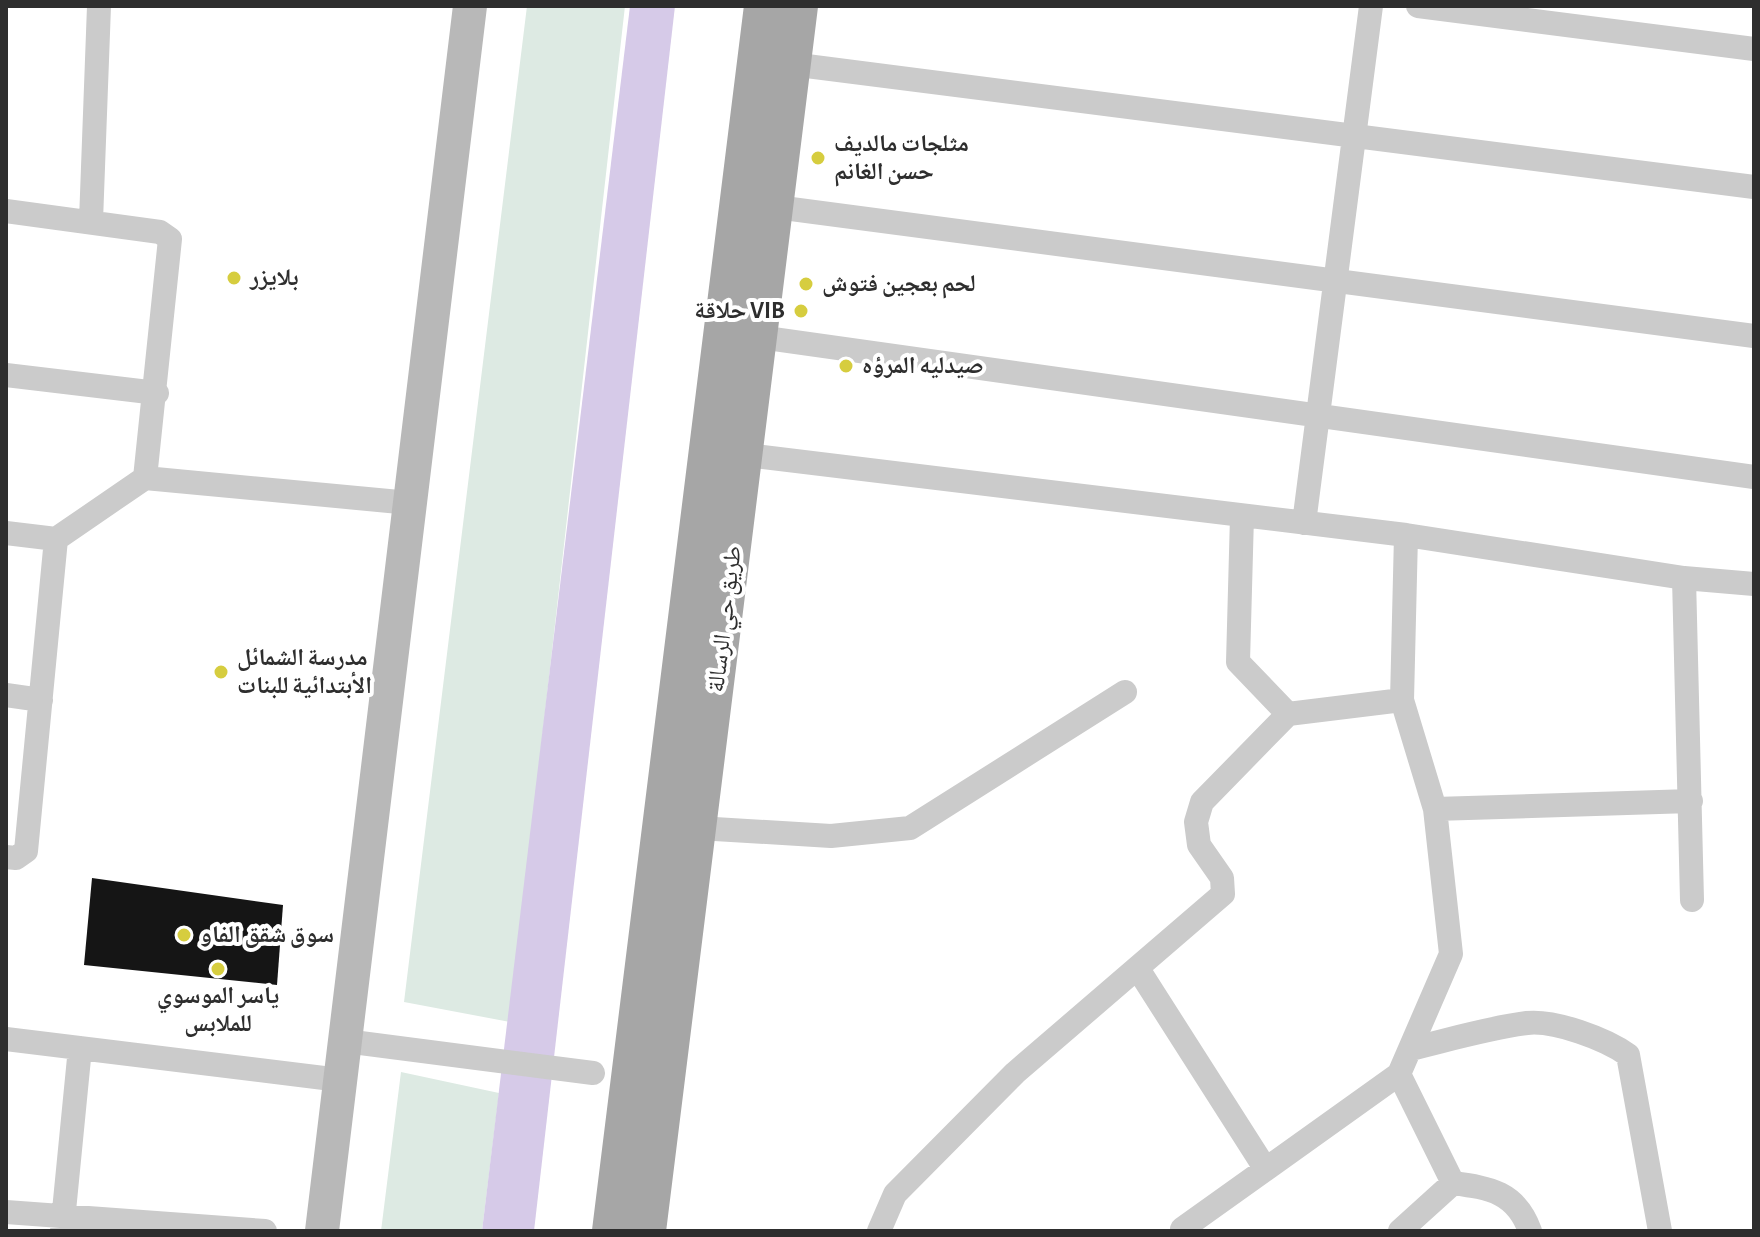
<svg xmlns="http://www.w3.org/2000/svg" width="1760" height="1237" font-family="'Alegreya Sans','Noto Naskh Arabic',sans-serif">
	<style>
		.green { fill: #ddeae3 }
		.water { fill: #d6cae8 }
		.building { fill: #151515 }
		.lines { fill: none; stroke-linecap: round; stroke-linejoin: round }
		.street { stroke: #cbcbcb; stroke-width: 24 }
		.secondary { stroke: #b8b8b8; stroke-width: 34 }
		.primary { stroke: #a6a6a6; stroke-width: 38 }
		.poi-dot { fill: #d6cd3f; stroke: #fff; stroke-width: 3 }
		.labels { text-anchor: middle; dominant-baseline: central; stroke-width: 8; stroke-linejoin: round; paint-order: stroke }
		.poi-label { font-size: 24px; font-weight: bold; fill: #2e2e2e; stroke: #fff; text-anchor: start }
		.street-label { font-size: 24px; fill: #2e2e2e; stroke: #fff }
	</style>
	<rect width="100%" height="100%" fill="#fff"/>
	<path class="green" d="M527,6H625L510,1022L404,1002Z
		M401,1072L499,1093L482,1231H381Z"/>
	<path class="water" d="M630,6H675L534,1231H482Z"/>
	<path class="building" d="M92,878L283,905L277,985L84,965Z"/>
	<g class="lines">
		<path class="street" d="M1418,6L1754,49
			M791,64L1754,187
			M776,207L1754,336
			M6,211L160,232L170,239L145,478
			M91,221L99,6
			M760,337L1754,477
			M6,375L157,393
			M746,455L1406,535L1684,578L1754,584
			M1242,516L1238,662L1288,714
			M1304,523L1371,6
			M6,533L56,539L145,478L410,503
			M1684,578L1692,900
			M6,695L41,700
			M1435,809L1691,801
			M698,828L831,836L910,828L1125,692
			M6,857L16,858L26,851L56,539
			M1138,969L1265,1168
			M6,1039L340,1080
			M345,1041L593,1073
			M1410,1049C1448,1040 1488,1028 1527,1023C1555,1020 1606,1039 1628,1055L1660,1231
			M1399,1074L1453,1183
			M6,1212L265,1231
			M62,1231L80,1048
			M879,1231L895,1194L1015,1073L1223,894L1222,878L1199,845L1196,822L1202,802L1288,714L1402,700
			M1183,1231L1182,1229L1399,1074L1451,954L1435,809L1402,700L1406,535
			M1400,1231L1453,1183C1490,1188 1516,1192 1530,1231"/>
		<path class="secondary" d="M322,1231L470,6"/>
		<path class="primary" d="M611,1231L763,6
			M647,1231L799,6"/>
	</g>
	<g class="poi-dot">
		<circle cx="818" cy="158" r="8"/>
		<circle cx="234" cy="278" r="8"/>
		<circle cx="806" cy="284" r="8"/>
		<circle cx="801" cy="311" r="8"/>
		<circle cx="846" cy="366" r="8"/>
		<circle cx="221" cy="672" r="8"/>
		<circle cx="184" cy="935" r="8"/>
		<circle cx="218" cy="969" r="8"/>
	</g>
	<g class="labels">
		<g class="poi-label">
			<text x="834" y="144">مثلجات مالديف<tspan x="834" dy="28">حسن الغانم</tspan></text>
			<text x="250" y="278">بلايزر</text>
			<text x="822" y="284">لحم بعجين فتوش</text>
			<text x="785" y="311" text-anchor="end">حلاقة VIB</text>
			<text x="862" y="366">صيدليه المرؤه</text>
			<text x="237" y="658">مدرسة الشمائل<tspan x="237" dy="28">الأبتدائية للبنات</tspan></text>
			<text x="200" y="935">سوق شقق الفاو</text>
			<text x="218" y="996" text-anchor="middle">ياسر الموسوي<tspan x="218" dy="28">للملابس</tspan></text>
		</g>
		<g class="street-label">
			<text transform="translate(725 619) rotate(-83)">طريق حي الرسالة</text>
		</g>
	</g>
	<rect width="1760" height="1237" fill="none" stroke="#2e2e2e" stroke-width="16"/>
</svg>
